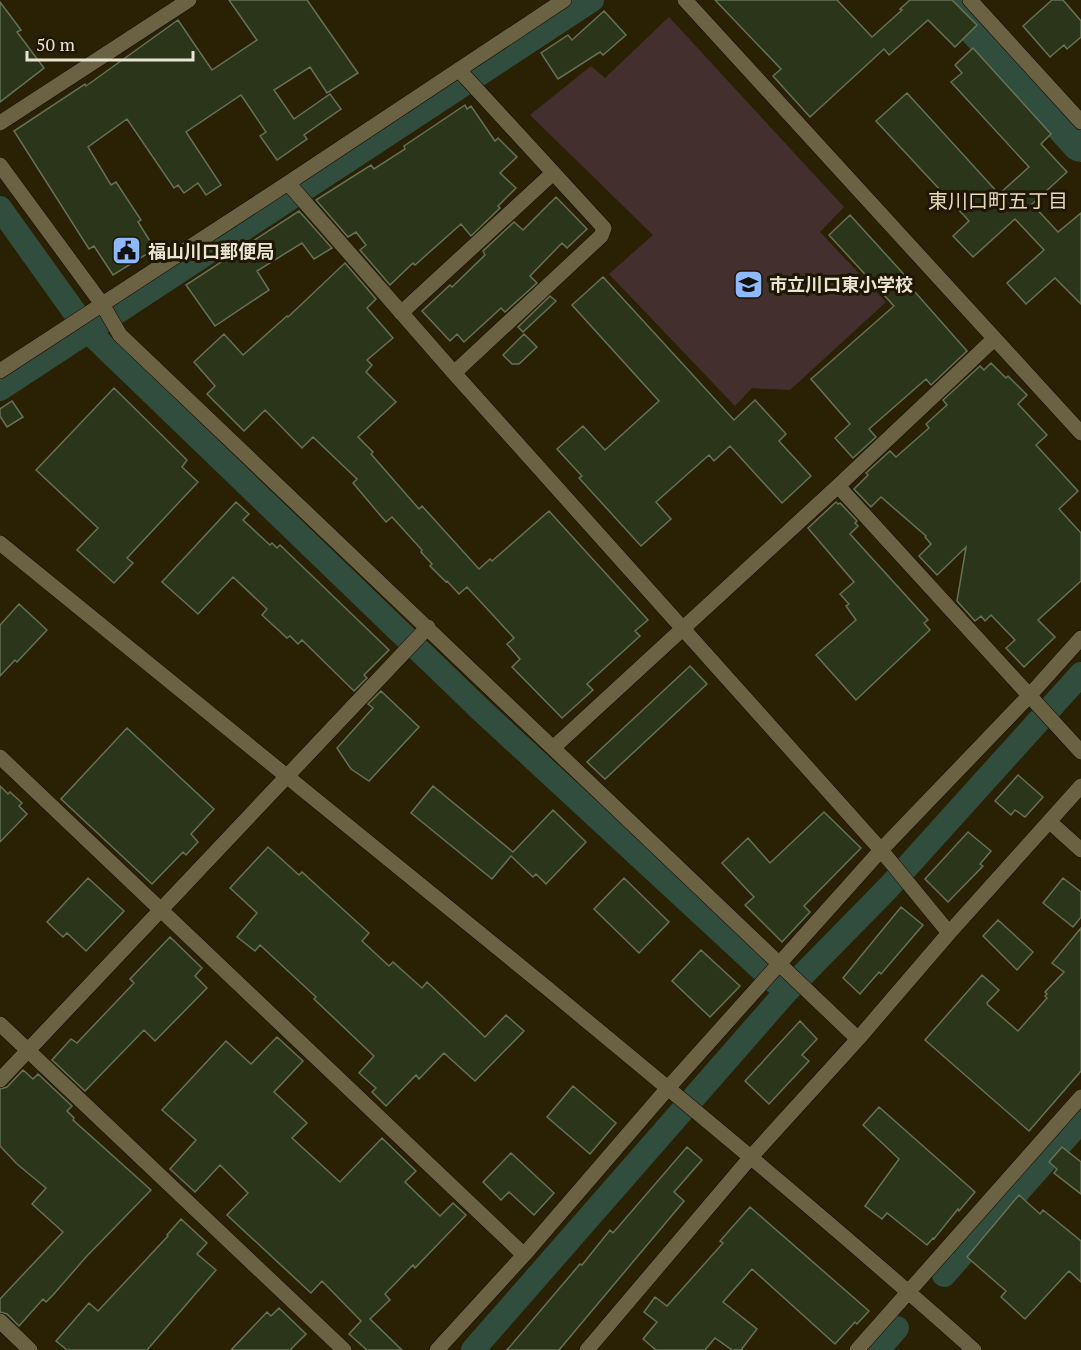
<svg xmlns="http://www.w3.org/2000/svg" width="1081" height="1350" font-family="'PT Serif','Noto Sans JP',serif">
	<style>
		.green { fill: #43302e }
		.lines { fill: none; stroke-linecap: round; stroke-linejoin: round }
		.canal { stroke: #304d3d; stroke-width: 24 }
		.river { stroke: #304d3d; stroke-width: 40 }
		.building { fill: #2b351a; stroke: #667255; stroke-width: 1.5 }
		.minor-casing { stroke: #110a00; stroke-width: 16 }
		.minor { stroke: #6b6143; stroke-width: 15 }
		.labels { text-anchor: middle; dominant-baseline: central; stroke-width: 6; stroke-linejoin: round; paint-order: stroke }
		.poi-label { font-size: 18px; font-weight: bold; fill: #e9e4d3; stroke: #201700; text-anchor: start }
		.neighbourhood-label { font-size: 20px; fill: #e5dab8; stroke: #201700 }
	</style>
	<rect width="100%" height="100%" fill="#2a2104"/>
	<path class="green" d="M669,17L844,207L820,232L886,302L790,390L752,388L735,406L609,274L653,235L530,115L591,66L605,78Z"/>
	<g class="lines">
		<path class="canal" d="M0,208L88,331L481,710L786,992
			M0,389L592,0
			M944,1275L1081,1121
			M473,1350L786,992L888,888L1081,674
			M878,1350L897,1328"/>
		<path class="river" d="M953,0L1081,142"/>
	</g>
	<path class="building" d="M229,0H307L358,73L327,93L310,67L274,90L294,119L330,94L341,109L304,135L307,139L277,160L260,136L266,132L241,95L186,132L221,185L206,195L198,183L184,193L178,185L174,188L127,119L88,147L111,185L116,182L141,220L138,222L155,249L113,275L94,246L89,249L14,131L85,84L86,86L178,20L212,70L257,40Z
		M715,0H837L872,37L902,10L900,9L910,0H952L977,25L955,47L928,20L889,55L884,49L810,117L773,76L781,69Z
		M1052,0H1063L1081,21V37L1067,49L1064,45L1050,57L1023,26Z
		M0,2L21,30L17,32L44,68L0,102Z
		M604,11L626,35L603,55L600,52L558,79L541,53L568,35L572,40Z
		M973,48L1051,134L1041,144L1067,172L1032,204L1058,232L1081,213V304L1055,278L1026,304L1007,283L1044,250L1015,219L973,257L953,236L969,221L876,121L907,93L999,194L1029,167L951,82L962,73L955,65Z
		M465,105L467,109L471,106L495,141L498,138L517,157L500,173L516,188L498,206L500,208L471,236L461,224L415,265L413,263L390,285L360,250L366,245L356,232L348,237L316,200L371,165L374,169L405,149L404,146Z
		M556,197L587,229L567,248L562,243L530,276L537,283L505,312L501,308L464,342L457,334L450,341L422,311L450,285L452,287L485,255L483,251L514,222L523,230Z
		M299,211L332,248L314,259L302,243L257,271L269,290L215,326L186,285Z
		M850,215L910,281L907,283L967,351L931,385L926,379L869,429L876,437L853,458L835,438L850,424L811,379L894,306L829,235Z
		M345,263L376,299L367,308L393,338L367,360L372,365L366,372L396,402L358,437L373,452L371,454L419,509L422,506L479,569L490,559L492,561L549,511L648,620L635,631L640,636L587,684L593,690L562,718L512,667L520,659L507,644L514,638L467,587L459,594L447,581L446,582L430,566L432,564L421,552L422,550L392,517L386,522L353,483L357,479L313,437L302,448L265,410L244,431L207,394L215,386L194,362L224,334L243,355L287,316L288,317Z
		M603,277L734,420L755,400L786,434L779,441L811,476L782,503L730,446L714,461L709,455L656,502L671,519L641,546L579,478L582,476L557,449L583,426L605,450L659,401L572,305Z
		M550,296L556,301L523,332L518,327Z
		M524,334L537,347L519,364H512L503,355Z
		M991,363L1006,378L1008,376L1027,395L1018,404L1047,435L1036,445L1078,491L1059,509L1081,533V581L1038,620L1055,637L1024,667L1006,648L1015,640L991,615L985,621L981,616L975,621L957,601L966,547L937,575L919,556L931,544L925,537L926,536L881,497L871,507L854,489L868,475L866,473L890,451L896,457L929,428L926,424L947,405L943,400L980,366L984,370Z
		M114,388L187,460L182,467L198,482L127,558L133,563L114,583L77,550L98,528L36,470Z
		M12,401L23,417L7,427L0,416V409Z
		M236,502L249,514L243,520L270,545L272,543L277,548L280,545L389,650L364,675L367,678L354,691L302,640L298,644L290,636L287,638L262,615L267,609L233,577L198,614L162,582Z
		M836,502L838,504L840,503L857,521L855,523L858,526L850,534L928,620L924,623L930,630L856,700L816,655L856,620L846,606L849,604L840,594L854,582L808,528Z
		M19,604L47,630L17,662L15,660L0,676V625Z
		M690,666L707,684L605,779L587,762Z
		M381,691L419,727L369,781L351,769L337,748L373,708L368,704Z
		M127,728L214,809L191,834L198,842L186,855L183,852L152,884L61,799Z
		M1018,775L1043,797L1025,817L1015,810L1011,815L995,801Z
		M0,786L8,794L10,792L22,803L19,806L27,814L0,842Z
		M433,786L513,852L553,810L586,842L546,884L536,874L533,877L511,856L492,879L411,813Z
		M824,812L861,848L804,906L810,912L782,942L745,905L754,897L722,863L748,838L770,863Z
		M968,832L991,851L980,864L983,866L948,902L925,879Z
		M268,847L299,875L302,872L369,933L362,941L389,966L393,962L422,988L427,982L485,1037L506,1015L524,1031L475,1081L444,1053L419,1079L416,1075L386,1106L372,1092L376,1088L359,1073L374,1056L314,999L316,997L260,945L255,951L237,937L257,913L230,888Z
		M88,878L124,911L86,951L67,933L63,937L47,922Z
		M624,878L669,922L639,953L594,909Z
		M1063,878L1081,892V917L1073,927L1043,903Z
		M901,907L923,925L881,974L879,972L860,994L843,978Z
		M998,920L1033,952L1017,970L983,936Z
		M1081,928V1071L1029,1131L925,1040L982,975L999,990L987,1003L988,1005L1018,1031L1047,998L1045,996L1047,994L1045,992L1064,972L1052,963Z
		M170,937L202,968L195,976L207,988L155,1041L144,1030L85,1091L52,1060L71,1039L77,1043L134,983L130,979Z
		M701,950L740,986L710,1017L672,981Z
		M800,1021L817,1039L802,1055L809,1061L769,1104L745,1081Z
		M277,1037L303,1061L274,1092L307,1123L292,1138L340,1182L382,1138L416,1171L405,1182L440,1216L453,1203L466,1215L415,1268L413,1265L385,1294L390,1300L370,1319L402,1350H367L349,1334L361,1321L322,1281L311,1293L227,1215L248,1193L220,1165L195,1192L170,1169L196,1140L162,1110L226,1041L251,1064Z
		M23,1070L33,1079L38,1074L72,1106L67,1111L74,1118L73,1120L151,1190L86,1257L53,1295L46,1302L43,1299L19,1326L7,1314L0,1312V1299L63,1232L32,1204L46,1188L17,1164L0,1146V1089L7,1087Z
		M573,1086L616,1123L590,1154L547,1117Z
		M879,1107L975,1192L959,1211L958,1209L934,1239L933,1238L927,1245L887,1213L882,1219L865,1206L899,1159L863,1125Z
		M687,1147L702,1160L674,1192L684,1201L559,1350H507L580,1264L582,1265L610,1230L613,1233Z
		M1062,1147L1081,1162V1194L1054,1173L1057,1169L1049,1162Z
		M511,1153L554,1193L534,1215L509,1192L501,1200L483,1182Z
		M1019,1195L1040,1214L1043,1210L1081,1241V1282L1069,1271L1025,1319L1001,1297L1006,1291L967,1257Z
		M750,1207L869,1311L857,1324L855,1322L835,1344L752,1269L723,1302L757,1329L741,1350H732L715,1338L705,1350H656L643,1339L657,1322L644,1312L655,1297L667,1306L723,1243L720,1241Z
		M181,1219L207,1243L197,1254L216,1270L147,1350H67L56,1341L89,1303L98,1311L168,1236L167,1235Z
		M279,1308L306,1334L290,1350H231L267,1312L271,1316Z"/>
	<g class="lines">
		<defs>
			<path id="minor" d="M685,0L1081,433
				M970,0L1081,122
				M0,123L189,0
				M0,165L102,304L120,335L858,1039
				M288,183L454,373L881,850L949,933
				M401,313L553,173
				M0,371L288,183L564,0
				M454,373L601,236L604,228L459,70
				M838,486L1081,752
				M0,543C183,691 366,839 547,988C691,1107 835,1226 974,1350
				M553,748L838,486L994,339
				M0,757L524,1255
				M1050,822L1081,850
				M0,1024L344,1350
				M0,1080L428,627
				M0,1321L30,1350
				M437,1350L524,1255L668,1088L881,850L1029,696L1081,638
				M587,1350L750,1158L858,1039L949,933L1081,786
				M857,1350L1081,1097"/>
		</defs>
		<use href="#minor" class="minor-casing"/>
		<use href="#minor" class="minor"/>
	</g>
	<defs>
		<symbol id="civic-square" viewBox="-11 -11 22 22"><rect x="-9" y="-9" width="18" height="18" rx="4" fill="#8eb9fd" stroke="#201700"/><path d="M-.6-6.5H3V-4.5H.6V-3L4-1V1h2V6H-6V1h2V-1L-.6-3ZM-1.2 2.5V6h2.4V2.5Z" fill="#111"/></symbol>
		<symbol id="school-square" viewBox="-11 -11 22 22"><rect x="-9" y="-9" width="18" height="18" rx="4" fill="#8eb9fd" stroke="#201700"/><path d="M0-5L7-2L0 1L-7-2ZM-4 1L0 2.5L4 1V4Q0 6-4 4Z" fill="#111"/></symbol>
	</defs>
	<g fill-rule="evenodd">
		<use href="#civic-square" x="110" y="234" width="33" height="33"/>
		<use href="#school-square" x="732" y="268" width="33" height="33"/>
	</g>
	<g class="labels">
		<g class="poi-label">
			<text x="148" y="251">福山川口郵便局</text>
			<text x="769" y="284">市立川口東小学校</text>
		</g>
		<g class="neighbourhood-label">
			<text x="998" y="200">東川口町五丁目</text>
		</g>
	</g>
	<path d="M27 51v9h166v-9" fill="none" stroke="#e9e4d3" stroke-width="3"/>
	<text x="36" y="51" font-size="18" fill="#e9e4d3" stroke="#201700" stroke-width="4.5" paint-order="stroke">50 m</text>
</svg>
